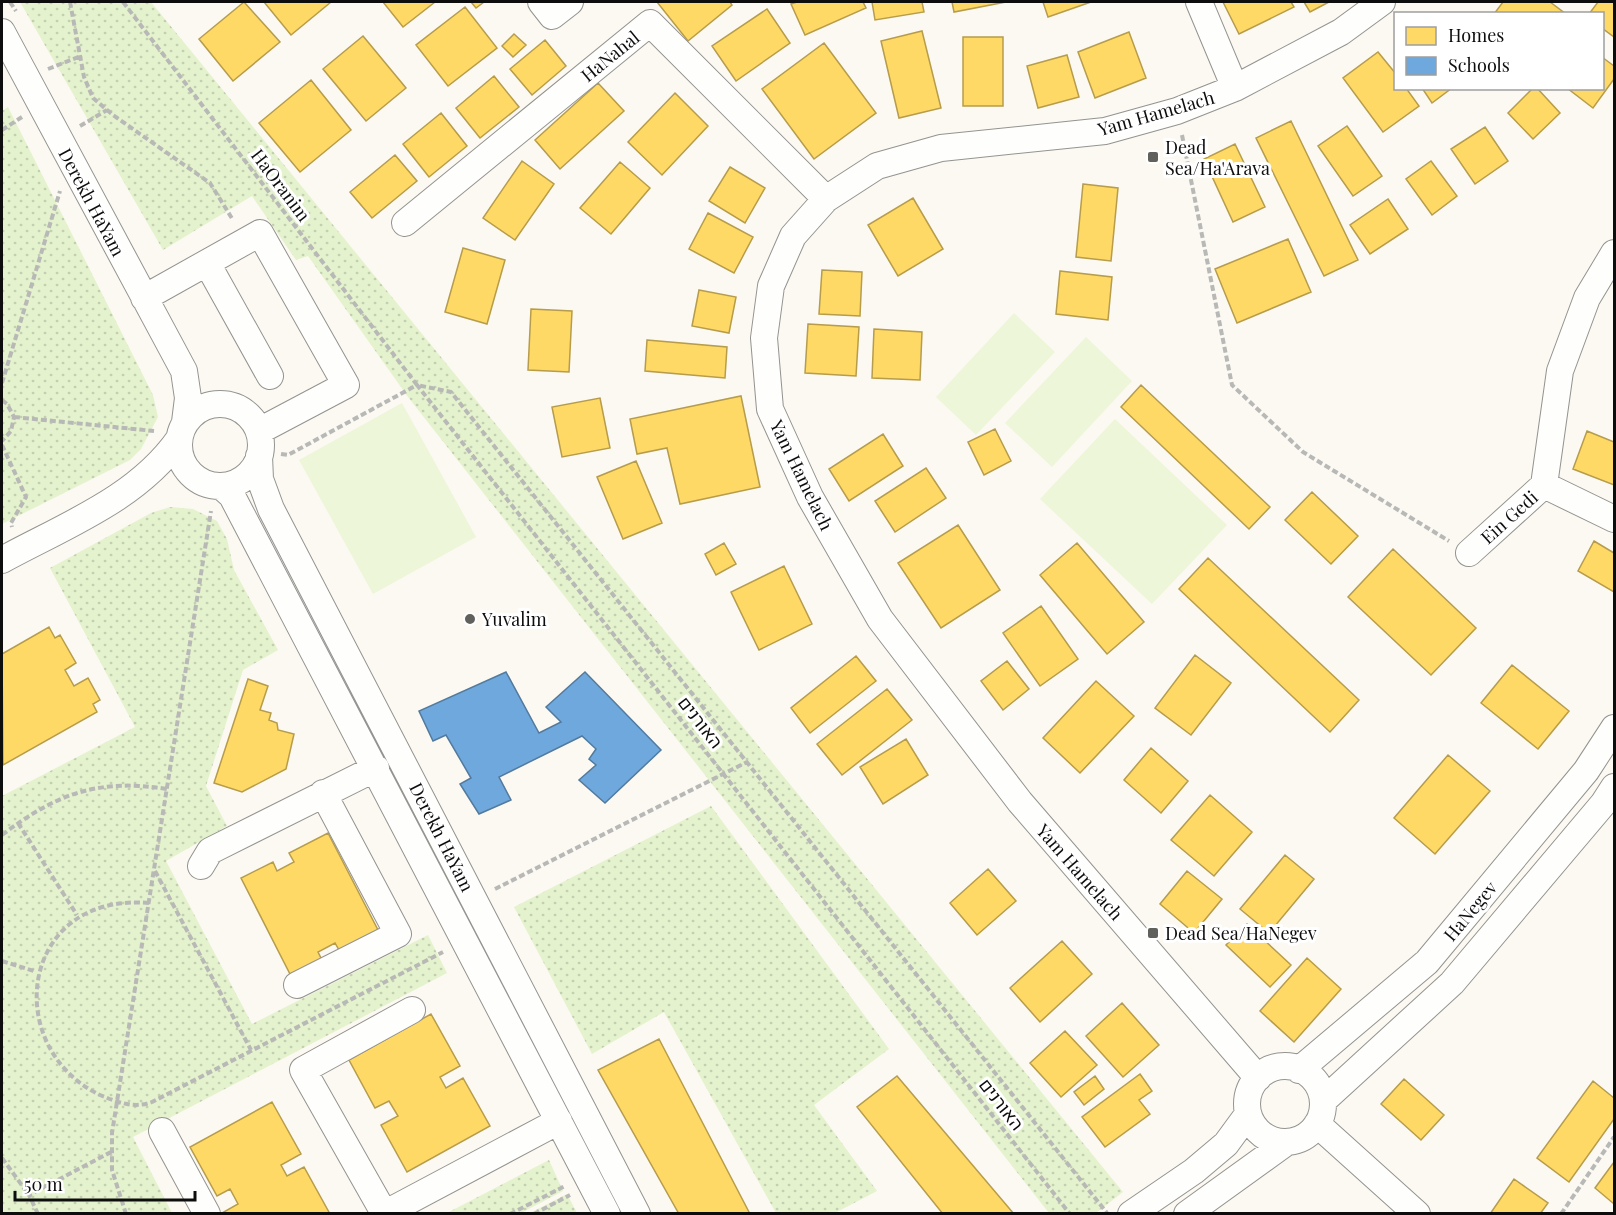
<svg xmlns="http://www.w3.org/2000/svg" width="1616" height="1215" font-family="'Playfair Display',Heebo,serif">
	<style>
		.green { fill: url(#green-dots) }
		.pitch { fill: #eef6d9 }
		.homes { fill: #ffd966; stroke: #b69c4b; stroke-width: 1.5 }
		.schools { fill: #6fa8dc; stroke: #527a9e; stroke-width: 1.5 }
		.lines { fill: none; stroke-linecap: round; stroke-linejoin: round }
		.minor-casing { stroke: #949390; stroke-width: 28 }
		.path { stroke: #b8b8b6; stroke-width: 4; stroke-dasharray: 6 3; stroke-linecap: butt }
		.minor { stroke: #fefefd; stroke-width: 26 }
		.poi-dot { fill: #60605d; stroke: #fff; stroke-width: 2 }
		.labels { text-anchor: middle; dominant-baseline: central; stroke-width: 6; stroke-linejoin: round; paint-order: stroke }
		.street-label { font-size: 18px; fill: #0d0d0d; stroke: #fff }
		.poi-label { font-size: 18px; fill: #0d0d0d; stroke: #fff; text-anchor: start }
	</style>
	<defs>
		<pattern id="green-dots" width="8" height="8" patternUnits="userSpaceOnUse" patternTransform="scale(1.5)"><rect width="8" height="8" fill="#e4f3ce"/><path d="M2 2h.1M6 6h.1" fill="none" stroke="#c2cfb0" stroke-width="1.8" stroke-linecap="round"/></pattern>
	</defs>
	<rect width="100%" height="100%" fill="#fbf9f1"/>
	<path class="green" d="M20,2H151L1123,1192L1096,1213H1049L408,397L308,256L296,260L252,196L163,250Z
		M8,107L153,395L158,417L141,449L130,460L2,524V111Z
		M170,507L193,509L217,521L227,539L234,570L278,650L243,670L206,786L227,826L166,861L252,1024L428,935L447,973L133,1137L172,1213L2,1214V796L135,727L50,568L151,513Z
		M711,806L889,1049L814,1105L877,1191L835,1213H776L664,1012L592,1054L514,907Z
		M549,1160L563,1191L521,1213H447Z
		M567,1194L577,1213H530Z"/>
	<path class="pitch" d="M1014,313L1055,352L976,435L936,397Z
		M1086,337L1132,381L1052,467L1005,423Z
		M402,403L476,537L373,594L299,460Z
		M1115,419L1227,525L1152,604L1040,499Z"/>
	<path class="homes" d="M244,2L280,42L233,81L199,39Z
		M264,2H331L291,35Z
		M383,2H435L403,27Z
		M471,2H484L476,8Z
		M657,2H730L732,5L688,41Z
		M797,2H863L866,8L805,35L791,4Z
		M872,2H922L924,12L875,20Z
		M952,2H1006L954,12Z
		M1043,2H1091L1048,17Z
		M1223,2H1291L1294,7L1239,34Z
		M1304,2H1329L1310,12Z
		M1503,2H1550L1566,14H1494Z
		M1598,2H1614V37L1602,28V14H1589Z
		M465,7L497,48L448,86L416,45Z
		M767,9L790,43L736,81L712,46Z
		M922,31L941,108L899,118L881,41Z
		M1129,32L1146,78L1095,98L1078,52Z
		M514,34L526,45L513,57L502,46Z
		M363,36L406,88L366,121L323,69Z
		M963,37H1003V106H963Z
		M545,40L566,66L532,95L510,69Z
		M824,43L876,113L814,159L762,89Z
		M1378,52L1396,74V88H1406L1419,106L1383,132L1343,78Z
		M1067,55L1079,97L1038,108L1027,66Z
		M1602,57L1614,66V79L1593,108L1567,88H1602Z
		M494,76L519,107L480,138L456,108Z
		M311,80L351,130L300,172L259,123Z
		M598,83L624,111L560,169L535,140Z
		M1422,88H1452L1432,103Z
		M1533,88H1537L1560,113L1533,139L1508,113Z
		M675,93L708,126L662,175L628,142Z
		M441,113L467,146L429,177L403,144Z
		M1291,121L1358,260L1324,276L1256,138Z
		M1347,126L1382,176L1353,196L1318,146Z
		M1485,127L1508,161L1475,184L1451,149Z
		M1235,144L1265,207L1233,222L1204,159Z
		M395,155L417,181L372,218L350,192Z
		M522,161L554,184L515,240L483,218Z
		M1431,161L1457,196L1432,215L1406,179Z
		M620,162L650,188L611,234L580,208Z
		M730,167L765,188L745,223L709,201Z
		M1083,184L1118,188L1111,261L1076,257Z
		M913,198L943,249L898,276L868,225Z
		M1388,199L1408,229L1370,254L1350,225Z
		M708,213L753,237L734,273L689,249Z
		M1288,239L1311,292L1237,323L1215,269Z
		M463,248L505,260L487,324L445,312Z
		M822,270L862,272L860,316L819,314Z
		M1060,271L1112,277L1108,320L1056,314Z
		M699,290L736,297L729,333L692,326Z
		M531,309L572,311L569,372L528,370Z
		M808,324L859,327L856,376L805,373Z
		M874,329L922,332L920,380L872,378Z
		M647,340L727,347L725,378L645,371Z
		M1141,385L1270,507L1249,529L1121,407Z
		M741,396L760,487L680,504L667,448L637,454L630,419Z
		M600,398L610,448L562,457L552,407Z
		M995,429L1011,461L984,475L968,442Z
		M1587,431L1614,442V485L1573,469Z
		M883,434L903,466L849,501L829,469Z
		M636,461L662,523L623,539L597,477Z
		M926,468L946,498L895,532L875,501Z
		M1312,492L1358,536L1331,564L1285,520Z
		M958,525L1000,590L941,628L898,563Z
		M1594,541L1614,553V592L1578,571Z
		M724,543L736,564L716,575L705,554Z
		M1077,543L1144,622L1107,654L1040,575Z
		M1393,549L1476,628L1431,675L1348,597Z
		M1208,558L1359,700L1330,732L1179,589Z
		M784,566L812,624L759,650L731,592Z
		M1041,606L1078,659L1040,686L1003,633Z
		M49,627L55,638L60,635L76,663L65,670L74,686L88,678L100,700L93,704L97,712L3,765L2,654Z
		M1195,655L1231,683L1191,735L1155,708Z
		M856,656L876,681L810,733L791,708Z
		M1007,661L1029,689L1003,710L981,681Z
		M1512,665L1569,711L1538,749L1481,703Z
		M248,679L268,686L260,710L271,713L269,720L277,723L278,730L294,734L286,769L242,792L214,783Z
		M1096,681L1134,716L1080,773L1043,738Z
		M887,689L912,720L842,775L817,744Z
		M906,739L928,775L883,804L860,767Z
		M1151,748L1188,781L1161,813L1124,780Z
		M1448,755L1490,791L1435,854L1394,818Z
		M1210,795L1252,832L1214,876L1171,840Z
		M328,833L378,930L339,950L335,943L318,952L322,960L291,976L241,878L273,862L277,871L294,862L289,853Z
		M1285,855L1314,879L1269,933L1240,909Z
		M988,869L1016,901L977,935L950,903Z
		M1187,871L1222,899L1194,933L1160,904Z
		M1247,924L1291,965L1270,987L1226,945Z
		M1062,941L1092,974L1040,1022L1010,988Z
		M1307,958L1341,989L1294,1042L1260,1011Z
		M1122,1003L1159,1045L1123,1077L1086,1036Z
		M431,1014L460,1066L440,1077L446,1088L463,1078L490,1126L407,1172L381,1125L398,1116L389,1101L375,1108L349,1060Z
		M1065,1031L1097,1065L1061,1097L1030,1063Z
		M659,1039L750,1214H679L598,1070Z
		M1140,1074L1152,1091L1139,1100L1150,1114L1105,1147L1082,1117Z
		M897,1076L1014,1214H943L857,1107Z
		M1095,1076L1104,1089L1084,1105L1074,1092Z
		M1404,1079L1444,1115L1421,1140L1381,1104Z
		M1593,1081L1614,1098V1119L1569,1182L1537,1158Z
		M272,1102L301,1154L281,1165L287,1176L304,1167L330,1214L222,1213L238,1204L230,1189L217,1196L190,1147Z
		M1614,1162V1204L1595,1188Z
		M1514,1179L1548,1203L1540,1214H1490Z"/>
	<path class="schools" d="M506,672L539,733L561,722L546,707L585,672L661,750L605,803L579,780L596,765L589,759L596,749L582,736L499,777L511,800L479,814L460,784L471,778L446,735L433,741L419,711Z"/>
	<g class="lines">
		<defs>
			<path id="minor" d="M541,2L552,16L570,2
				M1199,2L1235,88
				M2,32L184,371L188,398L185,422
				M405,223L650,23L826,199
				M207,263L270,376
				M144,298L260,233L346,385L259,431
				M179 445a41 41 0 1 1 82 0a41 41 0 1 1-82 0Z
				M259,456L260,479L271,509L637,1214
				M1544,485L1560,371L1587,298L1614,253
				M221,486L232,496L607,1214
				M1469,553L1544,485L1614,519
				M2,560C64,526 137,499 179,439
				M201,866L210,851L376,768
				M297,985L398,934L323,793
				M1247 1104a38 38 0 1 1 76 0a38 38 0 1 1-76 0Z
				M1299,1070L1427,962L1586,771L1614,728
				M1258,1078L1020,802L880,619L810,497L770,409L764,338L771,286L793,236L826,199L877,166L941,148L1105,131L1177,111L1235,88L1341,32L1382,2
				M1323,1101L1452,983L1603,804L1614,787
				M1317,1124L1417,1214
				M162,1131L207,1214
				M384,1213L303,1070L412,1010
				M384,1214L559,1121
				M1131,1214L1194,1171L1226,1144L1248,1114
				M1187,1214L1287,1142"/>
		</defs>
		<use href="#minor" class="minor-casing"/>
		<path class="path" d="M10,2L16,11
			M70,2L84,77L93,98L113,115L210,183L233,220
			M123,2L417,385L451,392L1107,1213
			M48,69L81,56
			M80,126L107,110
			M2,130L22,117
			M1182,135L1232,385L1303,452L1449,541
			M2,383L60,191
			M2,400L7,404L14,417L11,431L2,441
			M14,417L154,431
			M2,445L26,497L11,523L12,527
			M281,454L288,455L417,385L1070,1214
			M18,823L77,915
			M2,835C56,794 98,778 167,789
			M155,871L251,1050
			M495,889L747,762
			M149,903C20,892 0,1047 100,1095C117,1102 134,1109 152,1102L443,952
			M2,961L34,971
			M2,1158L29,1195
			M38,1214L29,1195L111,1152
			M126,1214L112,1170V1133L211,511
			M510,1214L565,1186
			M534,1214L570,1195
			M1561,1214L1614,1137"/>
		<use href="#minor" class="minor"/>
	</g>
	<g class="poi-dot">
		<rect x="1147" y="151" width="12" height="12" rx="3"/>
		<circle cx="470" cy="619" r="6"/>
		<rect x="1147" y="927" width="12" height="12" rx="3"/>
	</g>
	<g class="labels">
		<g class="street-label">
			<text transform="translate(610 56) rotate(-39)">HaNahal</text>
			<text transform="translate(1156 113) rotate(-16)">Yam Hamelach</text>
			<text transform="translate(281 185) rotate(53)">HaOranim</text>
			<text transform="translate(92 202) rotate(62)">Derekh HaYam</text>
			<text transform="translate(802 475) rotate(64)">Yam Hamelach</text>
			<text transform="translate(1509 517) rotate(-42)">Ein Gedi</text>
			<text transform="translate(701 722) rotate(52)">האורנים</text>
			<text transform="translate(442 837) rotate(63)">Derekh HaYam</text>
			<text transform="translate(1080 872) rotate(49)">Yam Hamelach</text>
			<text transform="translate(1470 911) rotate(-50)">HaNegev</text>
			<text transform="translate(1002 1104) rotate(52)">האורנים</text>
		</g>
		<g class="poi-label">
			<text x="1165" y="147">Dead<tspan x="1165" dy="21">Sea/Ha'Arava</tspan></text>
			<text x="482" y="619">Yuvalim</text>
			<text x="1165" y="933">Dead Sea/HaNegev</text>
		</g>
	</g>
	<rect width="1616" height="1215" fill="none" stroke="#0d0d0d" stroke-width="6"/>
	<rect x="1394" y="12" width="210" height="78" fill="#ffffff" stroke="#9e9e9e" stroke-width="1.5"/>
	<rect x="1406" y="27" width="30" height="18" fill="#ffd966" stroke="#9e9e9e" stroke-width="1.5"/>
	<text x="1448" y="42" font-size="18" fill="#0d0d0d">Homes</text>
	<rect x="1406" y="57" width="30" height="18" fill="#6fa8dc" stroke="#9e9e9e" stroke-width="1.5"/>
	<text x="1448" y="72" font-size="18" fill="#0d0d0d">Schools</text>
	<path d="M15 1191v9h180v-9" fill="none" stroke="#0d0d0d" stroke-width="3"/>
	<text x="24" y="1191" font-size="18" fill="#0d0d0d" stroke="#ffffff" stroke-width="4.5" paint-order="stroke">50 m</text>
</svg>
